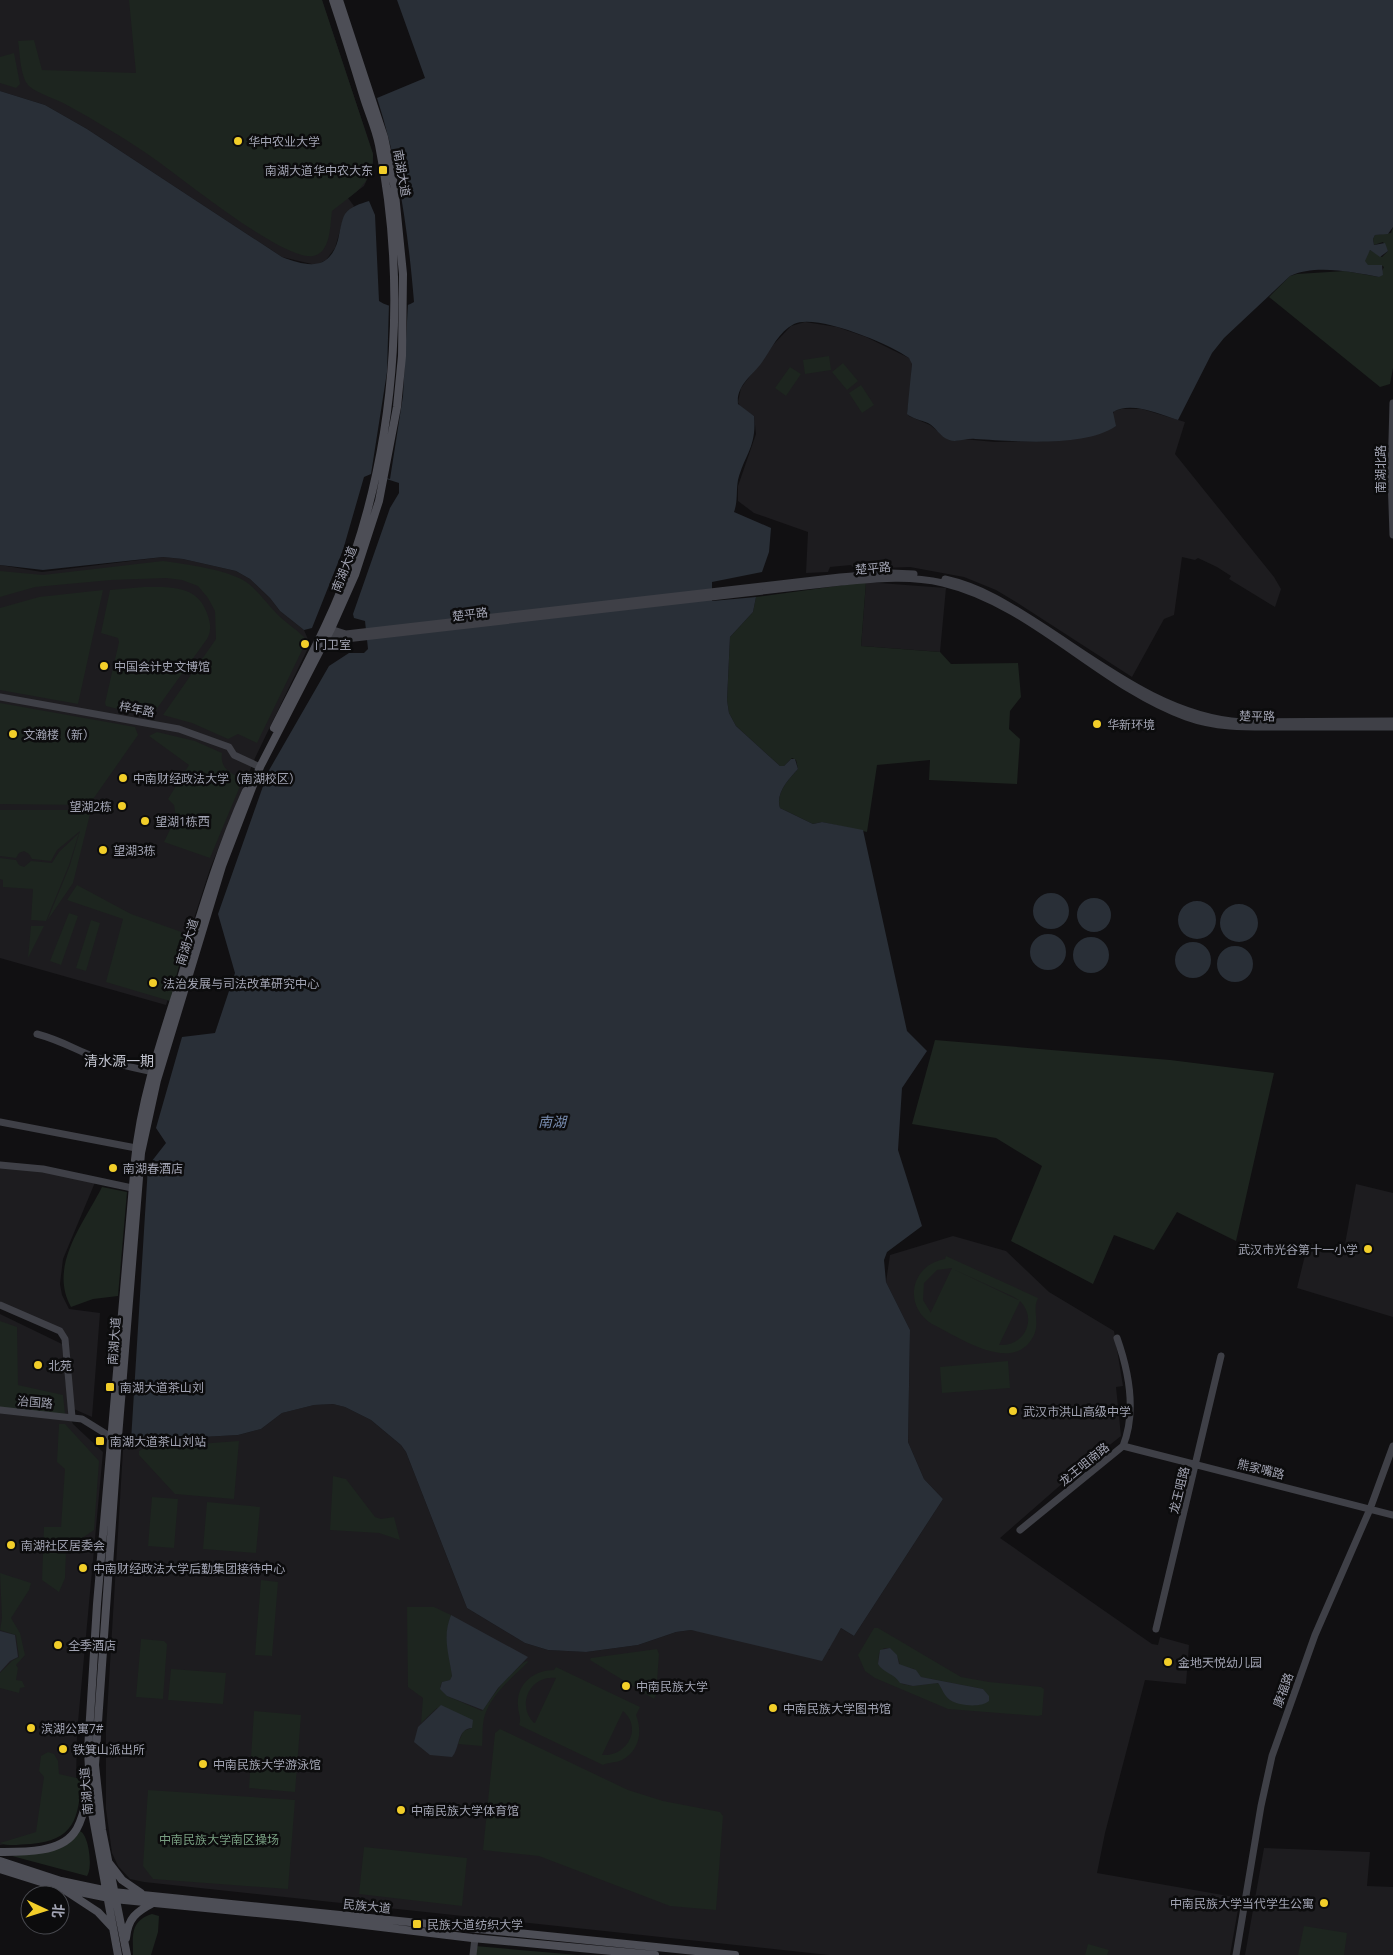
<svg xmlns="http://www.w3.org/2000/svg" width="1393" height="1955" font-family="'Open Sans','Noto Sans SC',sans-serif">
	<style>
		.built { fill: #1d1c1f }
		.green { fill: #1d251f; fill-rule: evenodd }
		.water { fill: #292f37 }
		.pier { fill: #111012 }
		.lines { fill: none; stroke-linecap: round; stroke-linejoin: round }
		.secondary { stroke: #3f4047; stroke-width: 7 }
		.primary { stroke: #4d4e56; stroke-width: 8 }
		.poi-dot { fill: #f2ce29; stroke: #0c0c0d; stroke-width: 2 }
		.labels { text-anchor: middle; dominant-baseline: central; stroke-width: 5; stroke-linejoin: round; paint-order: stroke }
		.poi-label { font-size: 12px; fill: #a2a4b3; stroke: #0c0c0d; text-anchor: start }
		.street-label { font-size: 12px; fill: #a2a4b3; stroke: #0c0c0d }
		.park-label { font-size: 12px; fill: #789e81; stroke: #0c0c0d }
		.neighbourhood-label { font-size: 14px; fill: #c2c4cf; stroke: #0c0c0d }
		.water-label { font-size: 14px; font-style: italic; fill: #788caf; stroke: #0c0c0d }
	</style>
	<rect width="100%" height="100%" fill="#111012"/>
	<path class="built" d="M0,0H322L373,154V167L364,186L348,198L354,206L343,220L335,248L326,260L316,265L282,257L87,129L45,105L0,91Z
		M805,322L837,327L866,337L909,358L912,361L911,388L907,412L909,416L930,425L949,440L956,441L963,439L995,442L1043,441L1112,417L1114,411L1121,409H1142L1185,422L1175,454L1274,577L1281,589L1275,607L1229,579L1231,576L1217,567L1198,558L1195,560L1182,557L1174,615L1164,619L1132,677L1016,602L996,590L964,577L910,567L855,569L851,565L830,567L828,572L806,573L808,532L754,513L738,501V486L756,434L754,416L740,407L738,402L741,388L773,345L791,326Z
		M163,557L183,559L236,571L250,579L270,598L280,611L304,630L310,644L255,758L210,869L166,1005L0,958V565L42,572Z
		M866,582L946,588L940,652L861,646Z
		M0,1165L96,1180L63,1259L60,1284L62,1295L69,1309L100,1313L92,1417L74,1409L65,1344L57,1332L0,1308Z
		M1356,1184L1393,1193V1317L1297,1288L1308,1243L1343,1255Z
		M953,1236L1006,1251L1049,1292L1114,1331L1123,1386L1116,1387L1121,1436L1072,1475L1000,1538L1152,1644L1158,1645L1160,1637L1189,1645L1186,1684L1145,1680L1105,1833L1097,1873L1240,1898L1230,1955H829L144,1882L130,1879L118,1866L112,1853L106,1809V1730L123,1450L131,1441L238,1435L261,1429L282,1413L314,1405L333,1404L345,1407L371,1420L401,1445L406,1452L467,1608L525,1643L548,1650L586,1652L638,1645L676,1632L691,1630L830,1650L828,1648L841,1628L854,1636L943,1499L924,1479L908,1442L910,1330L886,1282L890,1255Z
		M0,1314L62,1344L69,1416L73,1424L103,1452L77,1733L76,1784L43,1839L0,1845Z
		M1264,1848L1370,1852L1367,1886L1393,1887V1955H1245Z"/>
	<path class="green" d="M129,0H322L373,154C374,184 353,194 332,211C330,225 331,253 313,256C283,261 183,179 156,160C128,140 96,121 65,104C56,99 34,92 28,85C20,75 20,53 18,41L34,40L42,70L136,73Z
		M14,53L20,84L16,88L0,83V57Z
		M1393,227V368L1390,384L1380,387L1269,297L1290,276L1297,274L1345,271L1379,277L1384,267L1381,265H1367L1365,263V256L1370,250L1382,257L1388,251L1383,242L1374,245L1373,239L1375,235L1391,233Z
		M829,356L831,370L805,374L803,360Z
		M843,363L858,381L847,390L832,372Z
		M790,367L801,374L786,396L775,388Z
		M861,385L874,405L862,413L849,393Z
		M163,561C185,564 232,570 249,584C260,593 268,605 278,615C287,624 298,630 307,640L257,743L238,734L228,739L192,723L163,715L216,639L215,611L208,598L198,586L182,580L166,578L111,580L35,587L0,597V571L43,575Z
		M866,582L861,646L940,652L951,664L1018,663L1021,697L1010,711L1009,729L1020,739L1017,784L929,780L930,760L877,765L867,832L822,822L813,824L780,808C775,793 789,779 798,769L796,760L792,758L784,766H780L736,726L729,713L727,700L730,637L753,612L756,597Z
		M144,587C172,587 199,585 208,616C211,625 211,632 207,639L153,714L146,716L106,706L105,703L119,642L118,638L101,633L110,590Z
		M103,590L78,704L0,690V608L39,597Z
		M0,703L135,727L138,735L89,805L0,804Z
		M157,732L195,741L222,753C220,769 230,773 243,779L210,858L164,842L176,817L174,805L168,799L189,765L149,736Z
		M0,810H91L73,883L47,921L70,865L80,831L57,850L51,861L32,859L29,854L24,851L19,853L16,858L0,856Z
		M79,833L69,865L46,921L31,920L33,889L3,887V880L0,879V858L16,860L19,865L24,867L31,861L52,863L59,852Z
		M77,885L131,914L187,934L170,1001L106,982L123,919L67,900Z
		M69,913L78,916L61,965L50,961Z
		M91,920L100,923L86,971L76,968Z
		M31,926H44L28,958Z
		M935,1040L1170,1060L1274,1073L1236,1241L1177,1212L1154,1250L1114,1235L1093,1284L1011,1241L1042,1166L996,1138L912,1124Z
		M102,1187L127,1192L118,1296L93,1299L71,1307C48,1266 84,1223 102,1187Z
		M946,1256L1038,1298C1032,1310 1040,1322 1034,1335C1014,1376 959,1337 932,1324C903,1306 910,1265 945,1259ZM952,1268L931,1312V1313L923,1300L924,1283L937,1270ZM953,1269L1014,1297L1019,1300H1018ZM1020,1301C1038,1319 1024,1347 999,1345Z
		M0,1321L17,1327L18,1385L63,1395L65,1414L0,1408Z
		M1008,1361L1010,1388L942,1393L940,1367Z
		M59,1424H65L99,1461L94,1530L66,1549L65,1578L59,1592L42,1580L44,1527H61L65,1469L57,1462Z
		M239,1441L234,1499L175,1494L139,1455V1451L144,1448Z
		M333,1476L346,1479L375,1517L381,1519L394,1517L400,1540L379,1533L330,1530Z
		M152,1497L178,1499L174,1548L148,1546Z
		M207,1502L260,1507L256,1553L203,1549Z
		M0,1573L31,1583L29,1590L11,1618L20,1633L25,1655L16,1665L18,1668L16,1680L22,1681L25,1687L20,1688L19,1693L0,1688V1673L12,1661L19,1657L16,1635L0,1630L2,1618Z
		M261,1580L278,1582L272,1656L255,1655Z
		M407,1607H434L451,1615C442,1640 450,1652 452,1676L450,1680L442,1682L440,1687L447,1696L482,1711L503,1682L523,1663L527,1661L528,1662C512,1678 490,1695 484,1718C482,1727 483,1737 482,1746L458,1744L463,1731L472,1728L437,1708L421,1723L423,1698L408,1687Z
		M874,1628H878L961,1677L989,1682L1041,1687L1044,1689L1042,1715L1038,1716L948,1709L875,1678L865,1671L858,1655ZM884,1648H890L898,1658L900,1665L914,1669L921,1677L983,1689L989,1701C979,1701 956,1705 949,1699C943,1694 943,1686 937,1683L913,1686L902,1684L895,1676L878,1664L879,1653Z
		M141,1639L164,1641L167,1644L163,1699L136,1697Z
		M657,1649L659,1654L656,1695L654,1699L590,1660L591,1658Z
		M556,1667L640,1707L636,1715C643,1732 639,1751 622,1760C616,1763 608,1762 603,1765L519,1725C522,1718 518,1714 518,1706C516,1684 534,1670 554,1670ZM556,1678L535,1723H534C516,1705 530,1675 556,1678ZM623,1711C643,1728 627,1757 602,1755Z
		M171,1669L226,1673L223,1704L168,1700Z
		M254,1711L301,1715L295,1792L249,1788Z
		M500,1729L628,1790L663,1801L720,1812L723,1816L716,1910L670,1906L539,1856L483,1850L495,1733Z
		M48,1752L54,1754L58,1761L59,1774L81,1779C79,1819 74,1840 31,1844C20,1844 10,1847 0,1843L36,1832L44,1777L39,1771L41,1756Z
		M148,1790L295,1800L288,1889L153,1879L143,1866Z
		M80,1831C89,1835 93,1868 87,1876L12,1856L39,1853Z
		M364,1847L467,1858L462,1906L359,1894Z
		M152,1914L159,1916L158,1932L151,1955H133C133,1935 130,1921 152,1914Z
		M1304,1926L1347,1933L1344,1955H1298Z
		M1088,1944L1109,1950L1107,1955H1085Z
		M475,1946L578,1955H475Z"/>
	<path class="water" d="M397,0H1393V227L1388,234L1375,235L1373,239L1374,245L1385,243L1388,251L1380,257L1370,250L1365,261L1368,265H1382L1383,275L1379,277C1353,272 1315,264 1290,276L1224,338L1212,353L1178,420C1159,414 1131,401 1113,412L1116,426C1085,448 1012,441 975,439C967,438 956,443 949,440C940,437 936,427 928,423C921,420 913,419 907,414L912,364L909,358C890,344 816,313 794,324C778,332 770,352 760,365C750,377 736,387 738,404L754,416C757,446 745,454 738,480C736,491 738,501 734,512L771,528L769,552L762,572L712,582V601L756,597L753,612L730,637L727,700L729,713L736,726L780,766H784L791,759H795L798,769C789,779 775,793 780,808L813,824L822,822L863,830L907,1031L927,1051L902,1088L898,1150L922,1226L887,1252L884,1260L886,1282L910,1330L908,1442L924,1479L943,1499L854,1636L841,1628L822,1661L691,1630L676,1632L638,1645L586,1652L548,1650L525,1643L467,1608L406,1452L401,1445L371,1420L345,1407L333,1404L314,1405L282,1413L261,1429L238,1435L131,1441L148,1166L166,1143L156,1128L182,1037L215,1033L235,973L218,914L268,772L329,666L349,653H364L368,649L365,621L354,618L353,614L390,508L399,493V483L371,474L364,477L343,550L312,628L304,630L280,611L270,598L250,579L236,571L183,559L163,557L43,570L0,565V91L45,105L87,129L282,257C306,266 329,272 338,240C340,232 341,221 345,214C351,206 360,204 369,201L375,215L379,301C389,308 404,309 414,302C408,230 399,167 377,98L425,78Z
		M1033 911a18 18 0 1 1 36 0a18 18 0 1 1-36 0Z
		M1077 915a17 17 0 1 1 34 0a17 17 0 1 1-34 0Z
		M1178 920a19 19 0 1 1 38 0a19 19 0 1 1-38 0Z
		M1220 923a19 19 0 1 1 38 0a19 19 0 1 1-38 0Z
		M1030 952a18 18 0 1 1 36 0a18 18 0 1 1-36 0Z
		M1073 955a18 18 0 1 1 36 0a18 18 0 1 1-36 0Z
		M1175 960a18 18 0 1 1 36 0a18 18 0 1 1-36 0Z
		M1217 964a18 18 0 1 1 36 0a18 18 0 1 1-36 0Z
		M451,1615L528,1657L498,1688L483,1710L447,1696L440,1689L442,1682L450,1680L452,1676C449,1654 442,1637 451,1615Z
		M0,1631L15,1635L18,1657L10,1661L0,1672Z
		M890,1648L897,1655L899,1664L916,1670L921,1677L983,1689L989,1696V1701C981,1708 959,1706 950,1700C944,1696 942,1688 938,1683L913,1686L900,1683C894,1673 883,1673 878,1664L880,1650Z
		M441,1705L473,1720L472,1728C457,1728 460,1749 452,1757L430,1755L414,1742L418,1727Z"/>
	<path class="pier" d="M408,303L403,396L390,479L371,474L387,372L389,304Z"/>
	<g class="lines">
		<path class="secondary" d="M1393,403L1391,476L1393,535
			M945,579C981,587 1009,605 1040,625C1102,665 1166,717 1242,722L1393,721
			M327,628L346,634L840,577L891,573L914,574
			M325,634L346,639L841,582C875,579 908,575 943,583C1032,604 1100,686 1186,717C1219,729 1253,727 1287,727C1322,727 1358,727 1393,727
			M0,697L179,729L229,747L234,755L260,767
			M37,1034C56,1039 67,1045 85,1053C105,1062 131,1067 153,1072
			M0,1122L136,1148
			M0,1165L43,1169L132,1188
			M0,1305L60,1331L65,1339L72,1417
			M0,1410L82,1419L111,1437H116
			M1123,1446L1393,1515
			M1020,1530L1123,1446C1137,1411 1129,1372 1117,1338
			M1156,1629L1221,1356
			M473,1955L475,1938
			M1236,1955L1261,1806L1272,1756L1315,1635L1370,1509L1393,1446"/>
		<path class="primary" d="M274,728C302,672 334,616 354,555C397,427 406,278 379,145C376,129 369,114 364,98C354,65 344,33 333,0
			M135,1160C141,1097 163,1035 182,975C201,913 219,851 246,791
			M0,1852C23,1852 59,1853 74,1833C82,1823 84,1808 88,1796
			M0,1861L61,1881L113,1892L735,1955
			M109,1863L122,1880L141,1893
			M0,1869L60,1888L114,1899L298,1917L472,1938L655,1955
			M66,1891L98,1912L112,1927
			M126,1938C128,1918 136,1912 153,1903
			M118,1955L91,1807L88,1750L97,1604L134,1174
			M127,1955L102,1830L95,1765L118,1437L141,1153L157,1080L222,866L260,767L331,629L355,575L379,501L397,407L402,356L403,274L394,184L384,137L339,0"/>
	</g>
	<g class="poi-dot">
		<circle cx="238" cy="141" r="5"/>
		<rect x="378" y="165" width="10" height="10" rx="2.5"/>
		<circle cx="305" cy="644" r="5"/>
		<circle cx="104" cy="666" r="5"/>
		<circle cx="1097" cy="724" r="5"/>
		<circle cx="13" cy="734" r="5"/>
		<circle cx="123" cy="778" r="5"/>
		<circle cx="122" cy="806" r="5"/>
		<circle cx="145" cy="821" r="5"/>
		<circle cx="103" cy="850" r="5"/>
		<circle cx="153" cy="983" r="5"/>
		<circle cx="113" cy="1168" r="5"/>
		<circle cx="1368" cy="1249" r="5"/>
		<circle cx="38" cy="1365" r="5"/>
		<rect x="105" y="1382" width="10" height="10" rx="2.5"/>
		<circle cx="1013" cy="1411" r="5"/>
		<rect x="95" y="1436" width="10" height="10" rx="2.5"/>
		<circle cx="11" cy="1545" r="5"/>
		<circle cx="83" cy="1568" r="5"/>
		<circle cx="58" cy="1645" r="5"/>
		<circle cx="1168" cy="1662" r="5"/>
		<circle cx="626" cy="1686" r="5"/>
		<circle cx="773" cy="1708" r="5"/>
		<circle cx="31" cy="1728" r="5"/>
		<circle cx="63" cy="1749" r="5"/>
		<circle cx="203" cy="1764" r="5"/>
		<circle cx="401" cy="1810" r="5"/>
		<circle cx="1324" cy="1903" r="5"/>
		<rect x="412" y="1919" width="10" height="10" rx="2.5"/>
	</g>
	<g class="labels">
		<g class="poi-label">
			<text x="248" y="141">华中农业大学</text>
			<text x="373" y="170" text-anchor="end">南湖大道华中农大东</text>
			<text x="315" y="644">门卫室</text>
			<text x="114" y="666">中国会计史文博馆</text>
			<text x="1107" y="724">华新环境</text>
			<text x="23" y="734">文瀚楼（新）</text>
			<text x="133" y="778">中南财经政法大学（南湖校区）</text>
			<text x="112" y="806" text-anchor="end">望湖2栋</text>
			<text x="155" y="821">望湖1栋西</text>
			<text x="113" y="850">望湖3栋</text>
			<text x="163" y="983">法治发展与司法改革研究中心</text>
			<text x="123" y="1168">南湖春酒店</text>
			<text x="1358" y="1249" text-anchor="end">武汉市光谷第十一小学</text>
			<text x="48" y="1365">北苑</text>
			<text x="120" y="1387">南湖大道茶山刘</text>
			<text x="1023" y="1411">武汉市洪山高级中学</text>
			<text x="110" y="1441">南湖大道茶山刘站</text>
			<text x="21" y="1545">南湖社区居委会</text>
			<text x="93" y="1568">中南财经政法大学后勤集团接待中心</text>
			<text x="68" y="1645">全季酒店</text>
			<text x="1178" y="1662">金地天悦幼儿园</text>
			<text x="636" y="1686">中南民族大学</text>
			<text x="783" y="1708">中南民族大学图书馆</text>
			<text x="41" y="1728">滨湖公寓7#</text>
			<text x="73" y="1749">铁箕山派出所</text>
			<text x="213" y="1764">中南民族大学游泳馆</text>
			<text x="411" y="1810">中南民族大学体育馆</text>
			<text x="1314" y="1903" text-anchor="end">中南民族大学当代学生公寓</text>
			<text x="427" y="1924">民族大道纺织大学</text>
		</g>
		<g class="street-label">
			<text transform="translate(402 173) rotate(80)">南湖大道</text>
			<text transform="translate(1380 469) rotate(-90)">南湖北路</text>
			<text transform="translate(873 568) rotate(-5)">楚平路</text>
			<text transform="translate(344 569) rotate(-69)">南湖大道</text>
			<text transform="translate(470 614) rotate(-7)">楚平路</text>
			<text transform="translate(137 709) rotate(11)">梓年路</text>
			<text transform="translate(1257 716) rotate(1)">楚平路</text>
			<text transform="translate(187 942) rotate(-73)">南湖大道</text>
			<text transform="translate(114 1341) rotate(-86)">南湖大道</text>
			<text transform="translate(35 1402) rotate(5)">治国路</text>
			<text transform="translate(1084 1464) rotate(-39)">龙王咀南路</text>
			<text transform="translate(1261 1469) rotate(14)">熊家嘴路</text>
			<text transform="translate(1179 1490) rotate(-76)">龙王咀路</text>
			<text transform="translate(1283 1690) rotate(-70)">康福路</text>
			<text transform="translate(86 1791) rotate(-95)">南湖大道</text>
			<text transform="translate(367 1906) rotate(6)">民族大道</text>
		</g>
		<g class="park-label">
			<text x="219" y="1839">中南民族大学南区操场</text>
		</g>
		<g class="neighbourhood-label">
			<text x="119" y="1060">清水源一期</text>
		</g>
		<g class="water-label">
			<text x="552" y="1121">南湖</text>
		</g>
	</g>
	<g transform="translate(45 1910) rotate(94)"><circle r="24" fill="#0c0c0d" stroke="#48494f"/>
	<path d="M0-4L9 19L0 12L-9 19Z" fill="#f2ce29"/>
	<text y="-8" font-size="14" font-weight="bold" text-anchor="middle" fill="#a2a4b3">北</text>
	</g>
</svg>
